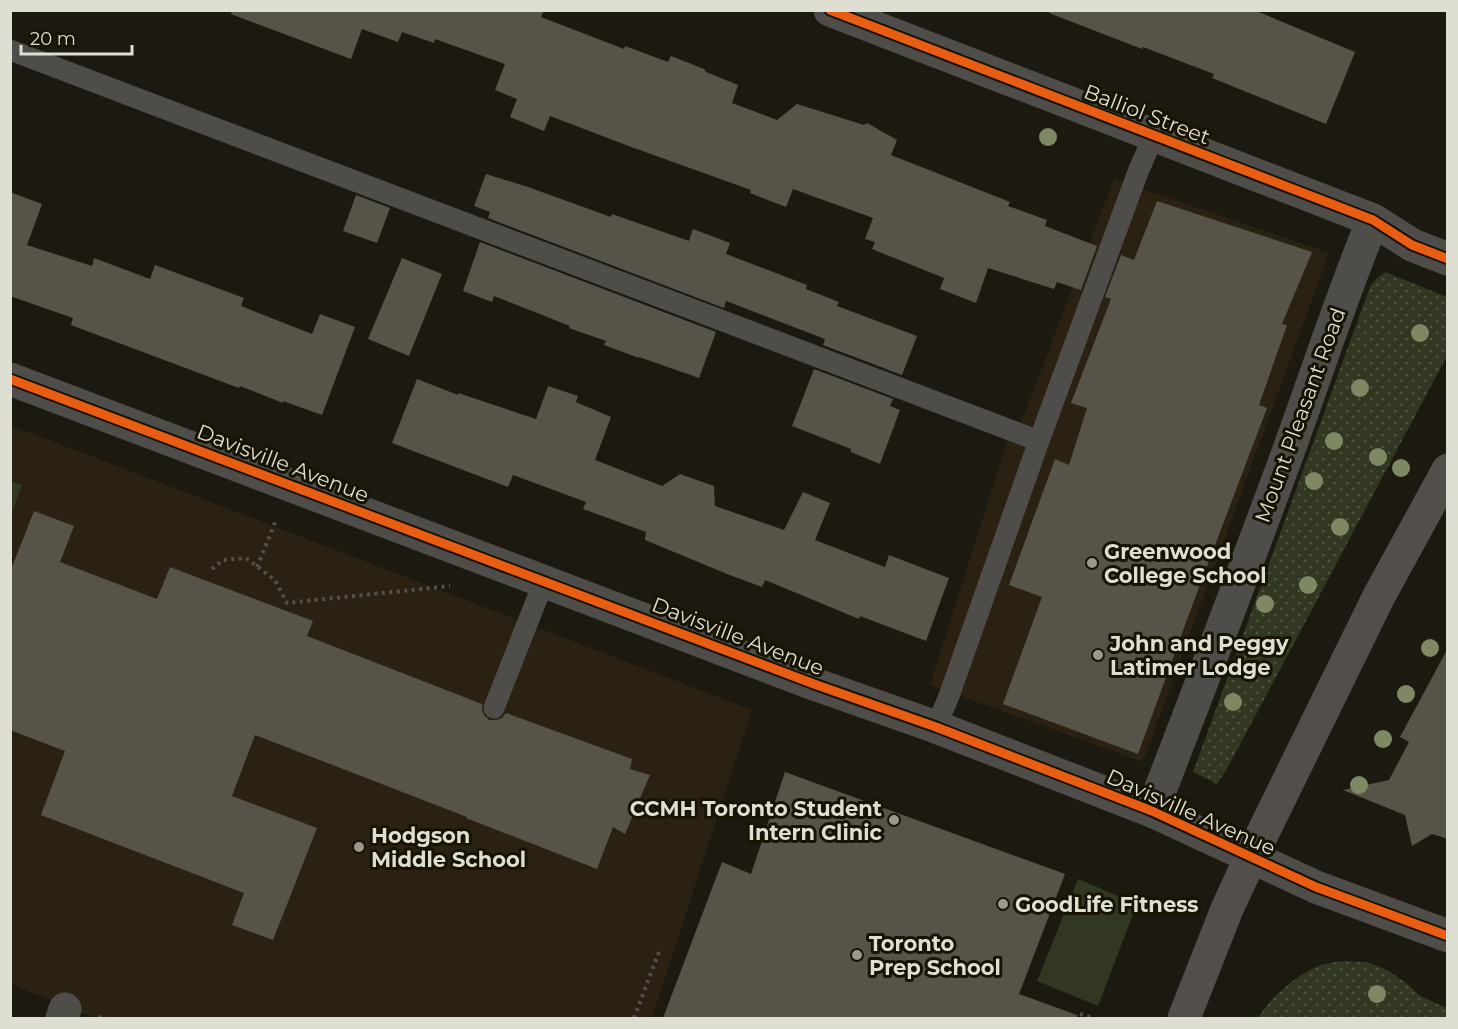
<svg xmlns="http://www.w3.org/2000/svg" width="1458" height="1029" font-family="Montserrat,sans-serif">
	<style>
		.education { fill: #2a2113 }
		.grass { fill: #313721 }
		.park { fill: url(#park-dots) }
		.building { fill: #565449 }
		.lines { fill: none; stroke-linecap: round; stroke-linejoin: round }
		.path { stroke: #51504b; stroke-width: 4; stroke-dasharray: 3 4.5; stroke-linecap: butt }
		.service { stroke: #4f4d49; stroke-width: 21 }
		.minor { stroke: #4f4d49; stroke-width: 33 }
		.tertiary { stroke: #4f4d49; stroke-width: 33 }
		.secondary { stroke: #514e4b; stroke-width: 33 }
		.cycleway-casing { stroke: #171404; stroke-width: 13 }
		.cycleway { stroke: #e95d12; stroke-width: 9 }
		.tree { fill: #7e8863 }
		.poi-dot { fill: #9b998e; stroke: #171404; stroke-width: 2 }
		.labels { text-anchor: middle; dominant-baseline: central; stroke-width: 6; stroke-linejoin: round; paint-order: stroke }
		.street-label { font-size: 21px; fill: #dfded2; stroke: #171404 }
		.poi-label { font-size: 21px; font-weight: bold; fill: #dfded2; stroke: #171404; text-anchor: start }
	</style>
	<defs>
		<pattern id="park-dots" width="8" height="8" patternUnits="userSpaceOnUse" patternTransform="scale(1.5)"><rect width="8" height="8" fill="#313721"/><path d="M2 2h.1M6 6h.1" fill="none" stroke="#4e5440" stroke-width="1.8" stroke-linecap="round"/></pattern>
	</defs>
	<rect width="100%" height="100%" fill="#1c1a10"/>
	<path class="education" d="M1114,179L1329,253L1143,762L930,685L1007,442L1023,418Z
		M10,425L752,710L652,1018H95L11,984Z"/>
	<path class="grass" d="M11,481L22,485L11,515Z
		M1078,879L1137,904L1098,1006L1037,981Z"/>
	<path class="park" d="M1385,272L1447,297V356L1228,767L1217,784L1193,772L1370,287L1377,278Z
		M1343,961L1367,962L1387,970L1405,982L1420,996L1447,1008V1018H1258C1270,998 1297,974 1319,966C1327,963 1335,962 1343,961Z"/>
	<path class="building" d="M232,10H544L541,17L624,49L625,46L668,62L671,56L704,69L706,72L738,85L732,103L777,120L797,104L864,125L867,123L897,140L891,155L1010,202L1008,206L1047,220L1045,226L1097,246L1081,290L1057,282L1054,289L988,268L976,303L940,289L944,278L872,249L875,242L865,239L873,218L793,189L786,207L750,193L751,190L634,148L550,116L544,131L510,117L517,99L495,90L505,64L435,39L434,43L402,32L398,42L362,29L351,59L231,14Z
		M1050,10H1254L1355,52L1326,124L1212,78L1214,74L1143,47L1142,49L1049,13Z
		M486,174L528,187L611,217L612,214L689,241L693,229L730,243L726,254L807,285L806,289L839,302L837,306L917,336L902,375L823,345L825,339L726,301L724,308L488,218L490,212L474,206Z
		M10,192L42,204L27,245L92,266L94,258L150,279L155,265L244,298L241,306L312,334L320,314L355,327L322,415L283,401V403L240,386L239,388L71,325L73,318L10,296Z
		M356,195L390,208L377,243L343,231Z
		M1157,201L1312,252L1282,324L1287,325L1259,405L1267,408L1192,606L1138,754L1003,704L1042,597L1009,585L1055,459L1069,465L1087,408L1071,403L1111,299L1105,297L1121,255L1134,260Z
		M480,242L716,332L699,378L639,357V358L604,345L606,341L569,328L570,326L494,296L492,302L463,291Z
		M402,258L442,274L409,356L368,339Z
		M814,369L893,399L890,406L900,410L880,464L851,452V449L792,426Z
		M417,379L458,395V393L536,419L548,386L578,396L576,402L611,417L595,460L662,486L680,474L714,486L715,506L784,530L803,492L830,503L815,540L885,567L889,555L949,578L926,641L860,616L859,619L765,580L762,587L727,574L645,540L646,532L583,509L586,502L513,475L508,487L392,443Z
		M34,511L74,526L60,562L157,599L170,567L313,621L307,636L482,704V710L484,715L489,720H496L502,718L506,713L632,759L630,769L650,775L625,834L613,827L597,869L466,818L467,817L255,735L232,796L317,828L273,940L232,925L244,893L41,815L65,751L10,730V572Z
		M1448,648V839L1432,834L1412,846L1405,815L1343,790L1389,780L1409,742L1400,737Z
		M785,772L1065,874L1019,994L1077,1015V1018H663L722,862L751,874Z"/>
	<g class="lines">
		<path class="path" d="M257,567L276,520
			M212,569L223,560L246,558L275,580L287,603L450,586
			M1080,1014L1092,1018
			M99,1017L107,1018
			M634,1018L660,949"/>
		<path class="service" d="M10,50L1039,441
			M494,708L544,581
			M936,727L949,696L1039,441L1138,172L1154,135"/>
		<path class="minor" d="M830,10L1373,220L1412,245L1448,259
			M1152,811C1198,693 1243,574 1287,455C1316,376 1341,297 1373,220
			M62,1018L65,1009"/>
		<path class="tertiary" d="M10,379L814,684L936,727L1152,811L1316,887L1448,936"/>
		<path class="secondary" d="M1184,1018L1227,909L1251,857L1379,596L1448,470"/>
		<defs>
			<path id="cycleway" d="M830,10L1373,220L1412,245L1448,259
				M10,379L814,684L936,727L1152,811L1316,887L1448,936"/>
		</defs>
		<use href="#cycleway" class="cycleway-casing"/>
		<use href="#cycleway" class="cycleway"/>
	</g>
	<g class="tree">
		<circle cx="1048" cy="137" r="9"/>
		<circle cx="1420" cy="333" r="9"/>
		<circle cx="1360" cy="388" r="9"/>
		<circle cx="1334" cy="441" r="9"/>
		<circle cx="1378" cy="457" r="9"/>
		<circle cx="1401" cy="468" r="9"/>
		<circle cx="1314" cy="481" r="9"/>
		<circle cx="1340" cy="527" r="9"/>
		<circle cx="1308" cy="585" r="9"/>
		<circle cx="1265" cy="604" r="9"/>
		<circle cx="1430" cy="648" r="9"/>
		<circle cx="1406" cy="694" r="9"/>
		<circle cx="1233" cy="702" r="9"/>
		<circle cx="1383" cy="739" r="9"/>
		<circle cx="1359" cy="785" r="9"/>
		<circle cx="1377" cy="994" r="9"/>
	</g>
	<g class="poi-dot">
		<circle cx="1092" cy="563" r="6"/>
		<circle cx="1098" cy="655" r="6"/>
		<circle cx="894" cy="820" r="6"/>
		<circle cx="359" cy="847" r="6"/>
		<circle cx="1003" cy="904" r="6"/>
		<circle cx="857" cy="955" r="6"/>
	</g>
	<g class="labels">
		<g class="street-label">
			<text transform="translate(1147 114) rotate(21)">Balliol Street</text>
			<text transform="translate(1300 415) rotate(-70)">Mount Pleasant Road</text>
			<text transform="translate(283 463) rotate(21)">Davisville Avenue</text>
			<text transform="translate(738 636) rotate(21)">Davisville Avenue</text>
			<text transform="translate(1191 812) rotate(24)">Davisville Avenue</text>
		</g>
		<g class="poi-label">
			<text x="1104" y="551">Greenwood<tspan x="1104" dy="24">College School</tspan></text>
			<text x="1110" y="643">John and Peggy<tspan x="1110" dy="24">Latimer Lodge</tspan></text>
			<text x="882" y="808" text-anchor="end">CCMH Toronto Student<tspan x="882" dy="24">Intern Clinic</tspan></text>
			<text x="371" y="835">Hodgson<tspan x="371" dy="24">Middle School</tspan></text>
			<text x="1015" y="904">GoodLife Fitness</text>
			<text x="869" y="943">Toronto<tspan x="869" dy="24">Prep School</tspan></text>
		</g>
	</g>
	<rect width="1458" height="1029" fill="none" stroke="#dfded2" stroke-width="24"/>
	<path d="M21 45v9h111v-9" fill="none" stroke="#dfded2" stroke-width="3"/>
	<text x="30" y="45" font-size="18" fill="#dfded2" stroke="#171404" stroke-width="4.5" paint-order="stroke">20 m</text>
</svg>
